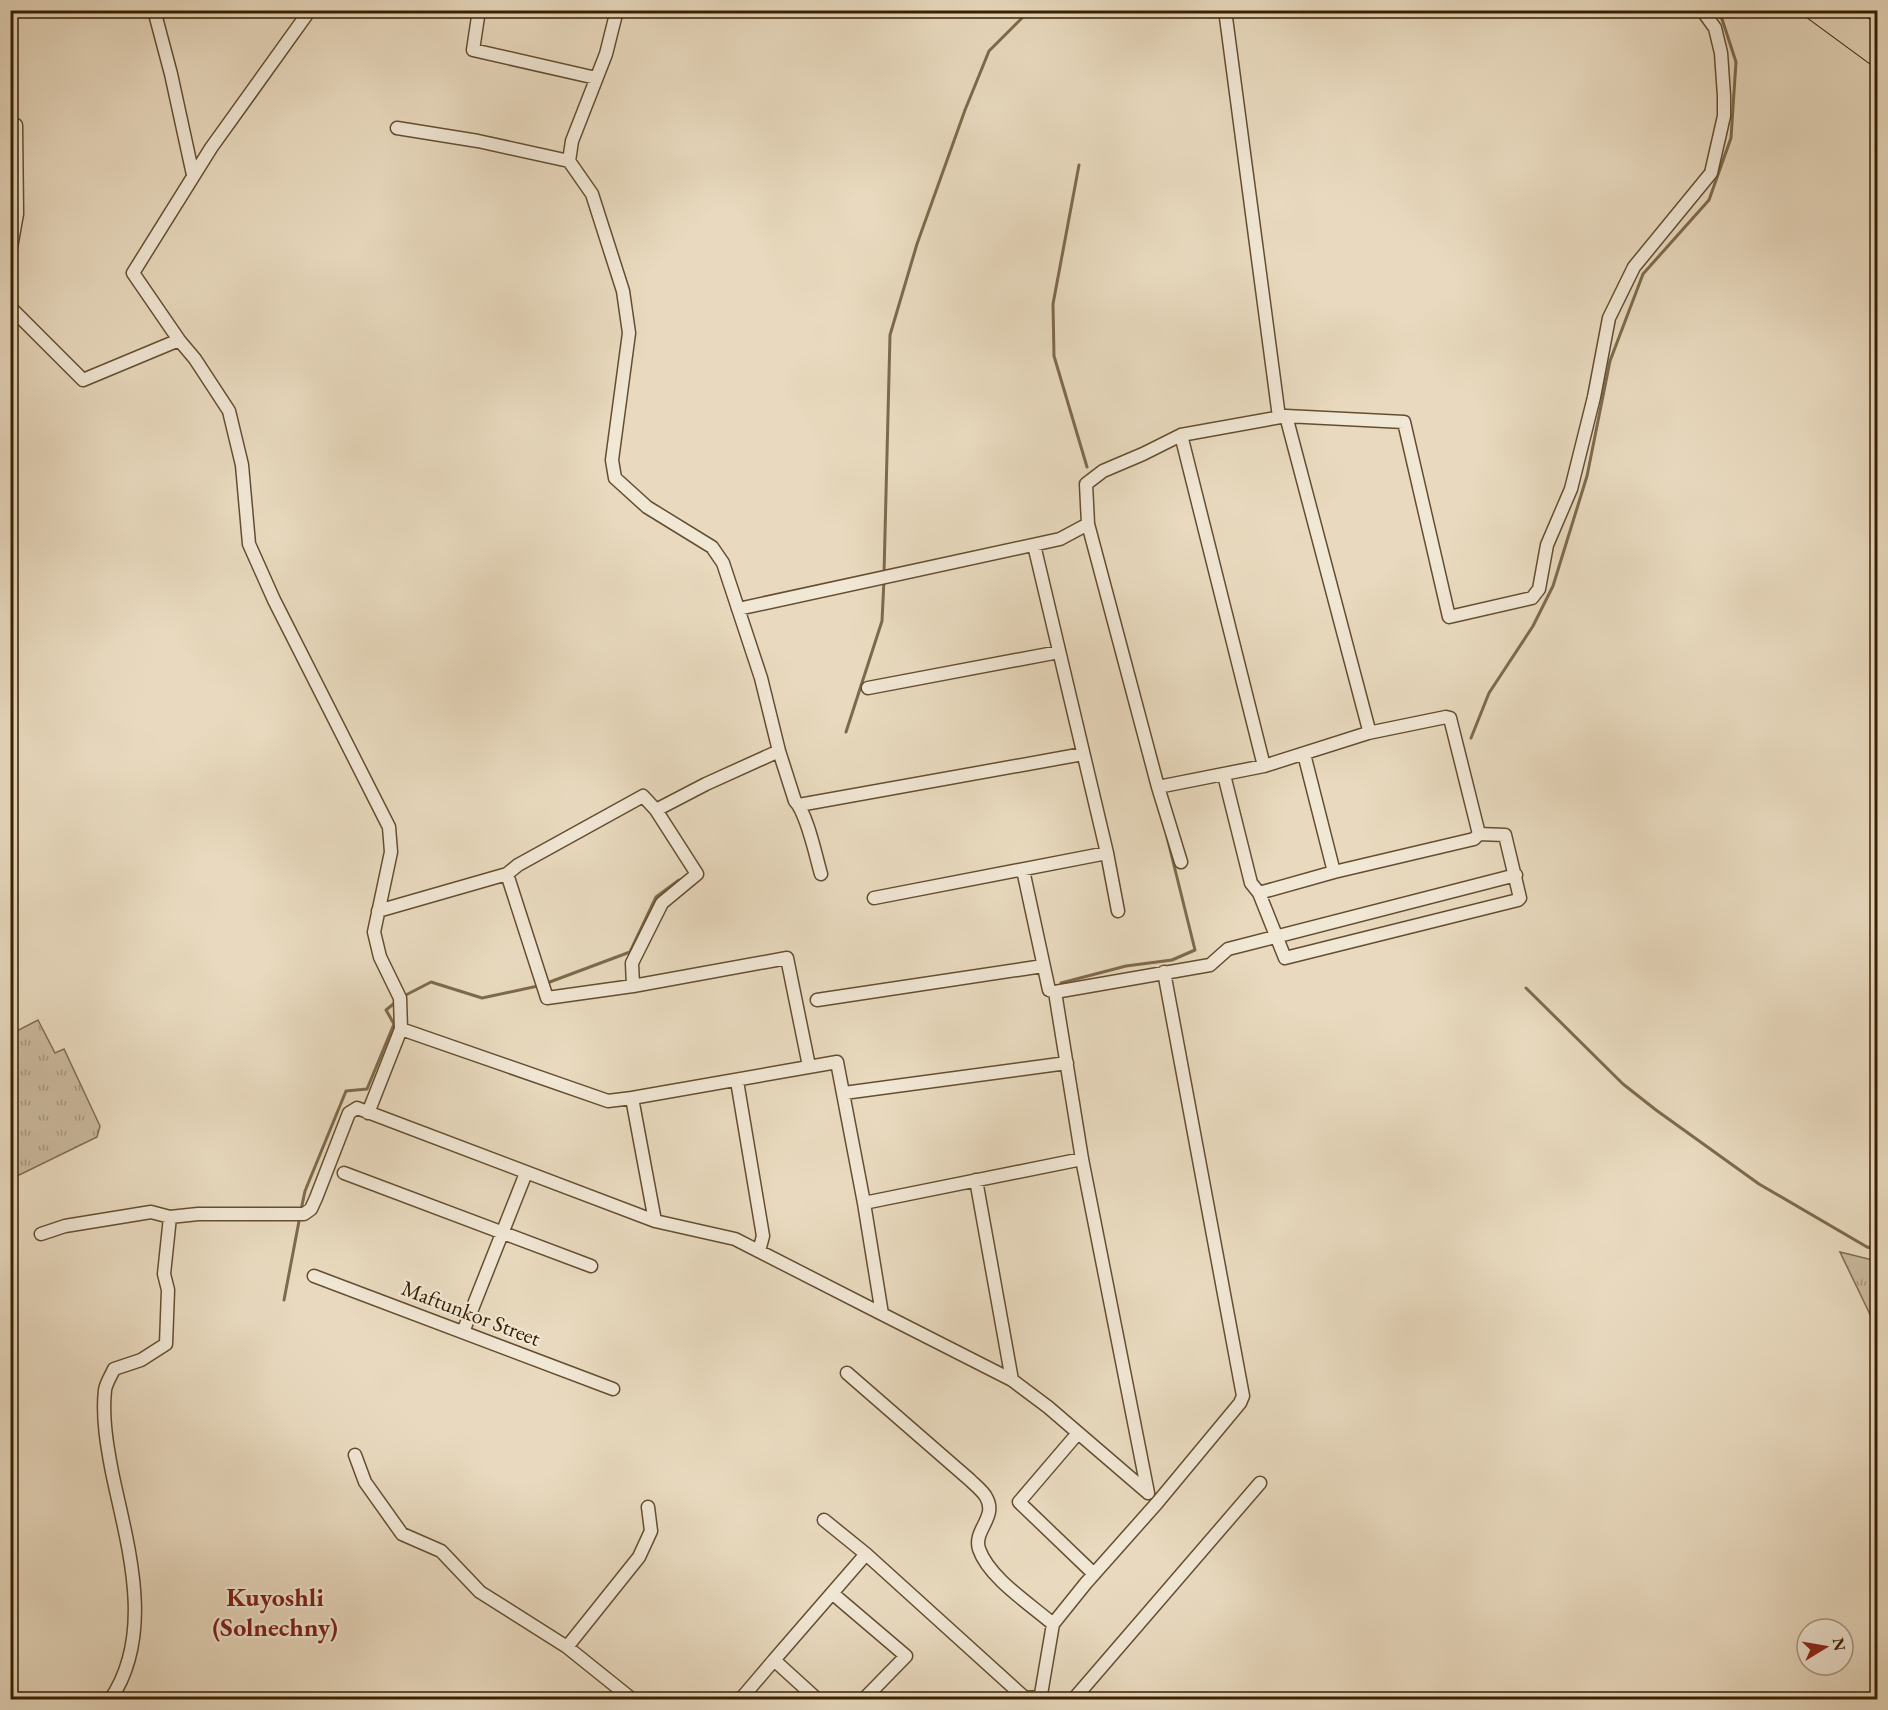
<svg xmlns="http://www.w3.org/2000/svg" width="1888" height="1710" font-family="'EB Garamond',serif">
	<style>
		.grass { fill: url(#grass-tufts); stroke: #816d50; stroke-width: 1.5 }
		.lines { fill: none; stroke-linecap: round; stroke-linejoin: round }
		.stream { stroke: #7d6a4c; stroke-width: 3 }
		.minor-casing { stroke: #644e30; stroke-width: 15 }
		.trunk-casing { stroke: #372000; stroke-width: 22 }
		.minor { stroke: #f1e7d5; stroke-width: 12 }
		.trunk { stroke: #e9dabf; stroke-width: 20 }
		.labels { text-anchor: middle; dominant-baseline: central; stroke-width: 4.5; stroke-linejoin: round; paint-order: stroke }
		.street-label { font-size: 22px; fill: #372000; stroke: #f1e7d5 }
		.quarter-label { font-size: 26px; font-weight: bold; fill: #7a1f14; stroke: #f1e7d5 }
	</style>
	<defs>
		<pattern id="grass-tufts" width="24" height="20" patternUnits="userSpaceOnUse" patternTransform="scale(1.5)"><rect width="24" height="20" fill="#cbba9f"/><path d="M3 7l-1-3M5 7V3M7 7l1-3M15 17l-1-3M17 17v-4M19 17l1-3" fill="none" stroke="#a6977f"/></pattern>
	</defs>
	<rect width="100%" height="100%" fill="#e9dabf"/>
	<filter id="stains"><feTurbulence type="fractalNoise" baseFrequency=".00333" numOctaves="4"/><feColorMatrix values="0 0 0 0 .2 0 0 0 0 .09 0 0 0 0 .02 0 0 0 .5 -.17"/></filter>
	<radialGradient id="worn" r=".72"><stop offset=".6" stop-color="#630" stop-opacity="0"/><stop offset="1" stop-color="#630" stop-opacity=".3"/></radialGradient>
	<path class="grass" d="M38,1020L55,1053L64,1049L100,1126L97,1137L11,1179V1029L13,1033Z
		M1840,1252L1877,1261V1329Z"/>
	<g class="lines">
		<path class="stream" d="M1079,165L1053,304L1054,356L1087,467
			M884,574L890,335L917,244L965,110L989,51L1030,10
			M846,732L882,621L884,580
			M1471,738L1489,693L1533,626L1553,586L1587,476L1610,361L1643,274L1709,200L1731,138L1736,62L1722,19L1715,10
			M547,983L630,952L656,897L679,880
			M1061,983L1126,966L1172,960L1195,950L1167,837
			M1526,988L1623,1084L1656,1110L1759,1184L1867,1247L1878,1250
			M402,997L431,982L482,998L538,986
			M301,1210L305,1191L346,1091L367,1089L394,1024L386,1010L397,1001
			M284,1300L300,1216"/>
		<defs>
			<path id="minor" d="M154,10L171,74L193,175
				M310,10L211,148L133,273L179,340L195,359L229,411L242,465L249,544L274,600L389,827L391,852L374,932L380,957L400,998L401,1029L368,1113
				M479,10L473,50L596,78
				M617,10L606,54L572,141L569,161L592,194L623,291L629,333L612,460L615,478L647,507L712,547L723,563L761,678L779,751L795,801C807,813 816,857 821,874
				M1225,10L1279,417
				M397,128L478,141L569,161
				M10,253L17,214L16,125
				M10,307L83,380L179,340
				M1286,416L1369,730L1368,733
				M1181,435L1264,766
				M1088,524L1158,787L1181,862
				M1034,545L1107,853L1118,911
				M738,609L1060,539L1088,524L1086,484L1103,471L1143,454L1181,435L1286,416L1404,422L1449,617L1532,598L1539,589L1547,545L1571,489L1594,397L1609,318L1634,267L1711,173L1724,116V96L1721,53L1715,28L1702,10
				M868,688L1059,652
				M1224,775L1251,883L1259,893L1285,958L1518,900L1520,898L1505,835L1479,834
				M1158,787L1264,766L1368,733L1446,717L1450,718L1479,834L1474,839L1334,872
				M799,805L1083,754
				M656,810L643,796L518,865L507,874L547,998L633,986L787,958L809,1066
				M1023,870L1049,990L1055,992L1082,1159L1148,1493
				M1259,893L1334,872L1304,754
				M874,898L1107,853
				M378,911L507,874
				M633,986L632,963L662,903L697,874L656,810L706,784L779,751
				M1055,992L1210,965L1228,949L1516,875
				M817,1000L1043,966
				M401,1029L608,1101L632,1098
				M737,1081L763,1236L759,1251
				M844,1093L1067,1063
				M344,1173L591,1266
				M976,1180L1012,1380
				M864,1203L1082,1159
				M41,1234L65,1226L151,1212L170,1217L198,1214H304L311,1209L316,1198L349,1113L357,1108L655,1221
				M314,1276L613,1389
				M882,1314L735,1239L655,1221L632,1098L837,1062L864,1203L882,1314L1012,1380L1048,1407L1147,1492
				M463,1332L526,1173
				M847,1373L970,1480C975,1485 983,1491 986,1497C998,1517 973,1530 979,1549C989,1578 1030,1604 1053,1624
				M1078,1433L1019,1502L1094,1574
				M355,1455L365,1482L402,1534L441,1551L480,1592L567,1647L633,1700
				M824,1520L866,1554L1025,1698L1039,1697
				M832,1593L906,1656L863,1700
				M567,1647L639,1557L651,1531L648,1507
				M110,1700C156,1633 127,1544 112,1472C107,1446 102,1417 105,1390C106,1383 111,1376 114,1369L141,1360L166,1344L168,1290L164,1274L170,1217
				M740,1700L774,1660
				M818,1700L774,1660L866,1554
				M1040,1700L1053,1624L1086,1583L1157,1503L1240,1403L1243,1396L1164,972
				M1073,1700L1260,1483"/>
			<path id="trunk" d="M1814,10L1878,57
				M1839,10L1878,38"/>
		</defs>
		<use href="#minor" class="minor-casing"/>
		<use href="#trunk" class="trunk-casing"/>
		<use href="#minor" class="minor"/>
		<use href="#trunk" class="trunk"/>
	</g>
	<g class="labels">
		<g class="street-label">
			<text transform="translate(471 1313) rotate(21)">Maftunkor Street</text>
		</g>
		<g class="quarter-label">
			<text x="275" y="1597">Kuyoshli<tspan x="275" dy="30">(Solnechny)</tspan></text>
		</g>
	</g>
	<rect width="1888" height="1710" fill="none" stroke="#e9dabf" stroke-width="36"/>
	<rect x="12" y="12" width="1864" height="1686" fill="none" stroke="#372000" stroke-width="3"/>
	<rect x="18" y="18" width="1852" height="1674" fill="none" stroke="#372000" stroke-width="1.5"/>
	<g transform="translate(1825 1647) rotate(79)"><circle r="28" fill="#f1e7d5" stroke="#a79780" stroke-width="1.5"/>
	<path d="M0-4.5L10 22L0 15L-10 22Z" fill="#8f2418"/>
	<text y="-9" font-size="16" font-weight="bold" text-anchor="middle" fill="#372000">N</text>
	</g>
	<rect width="100%" height="100%" filter="url(#stains)"/>
	<rect width="100%" height="100%" fill="url(#worn)"/>
</svg>
